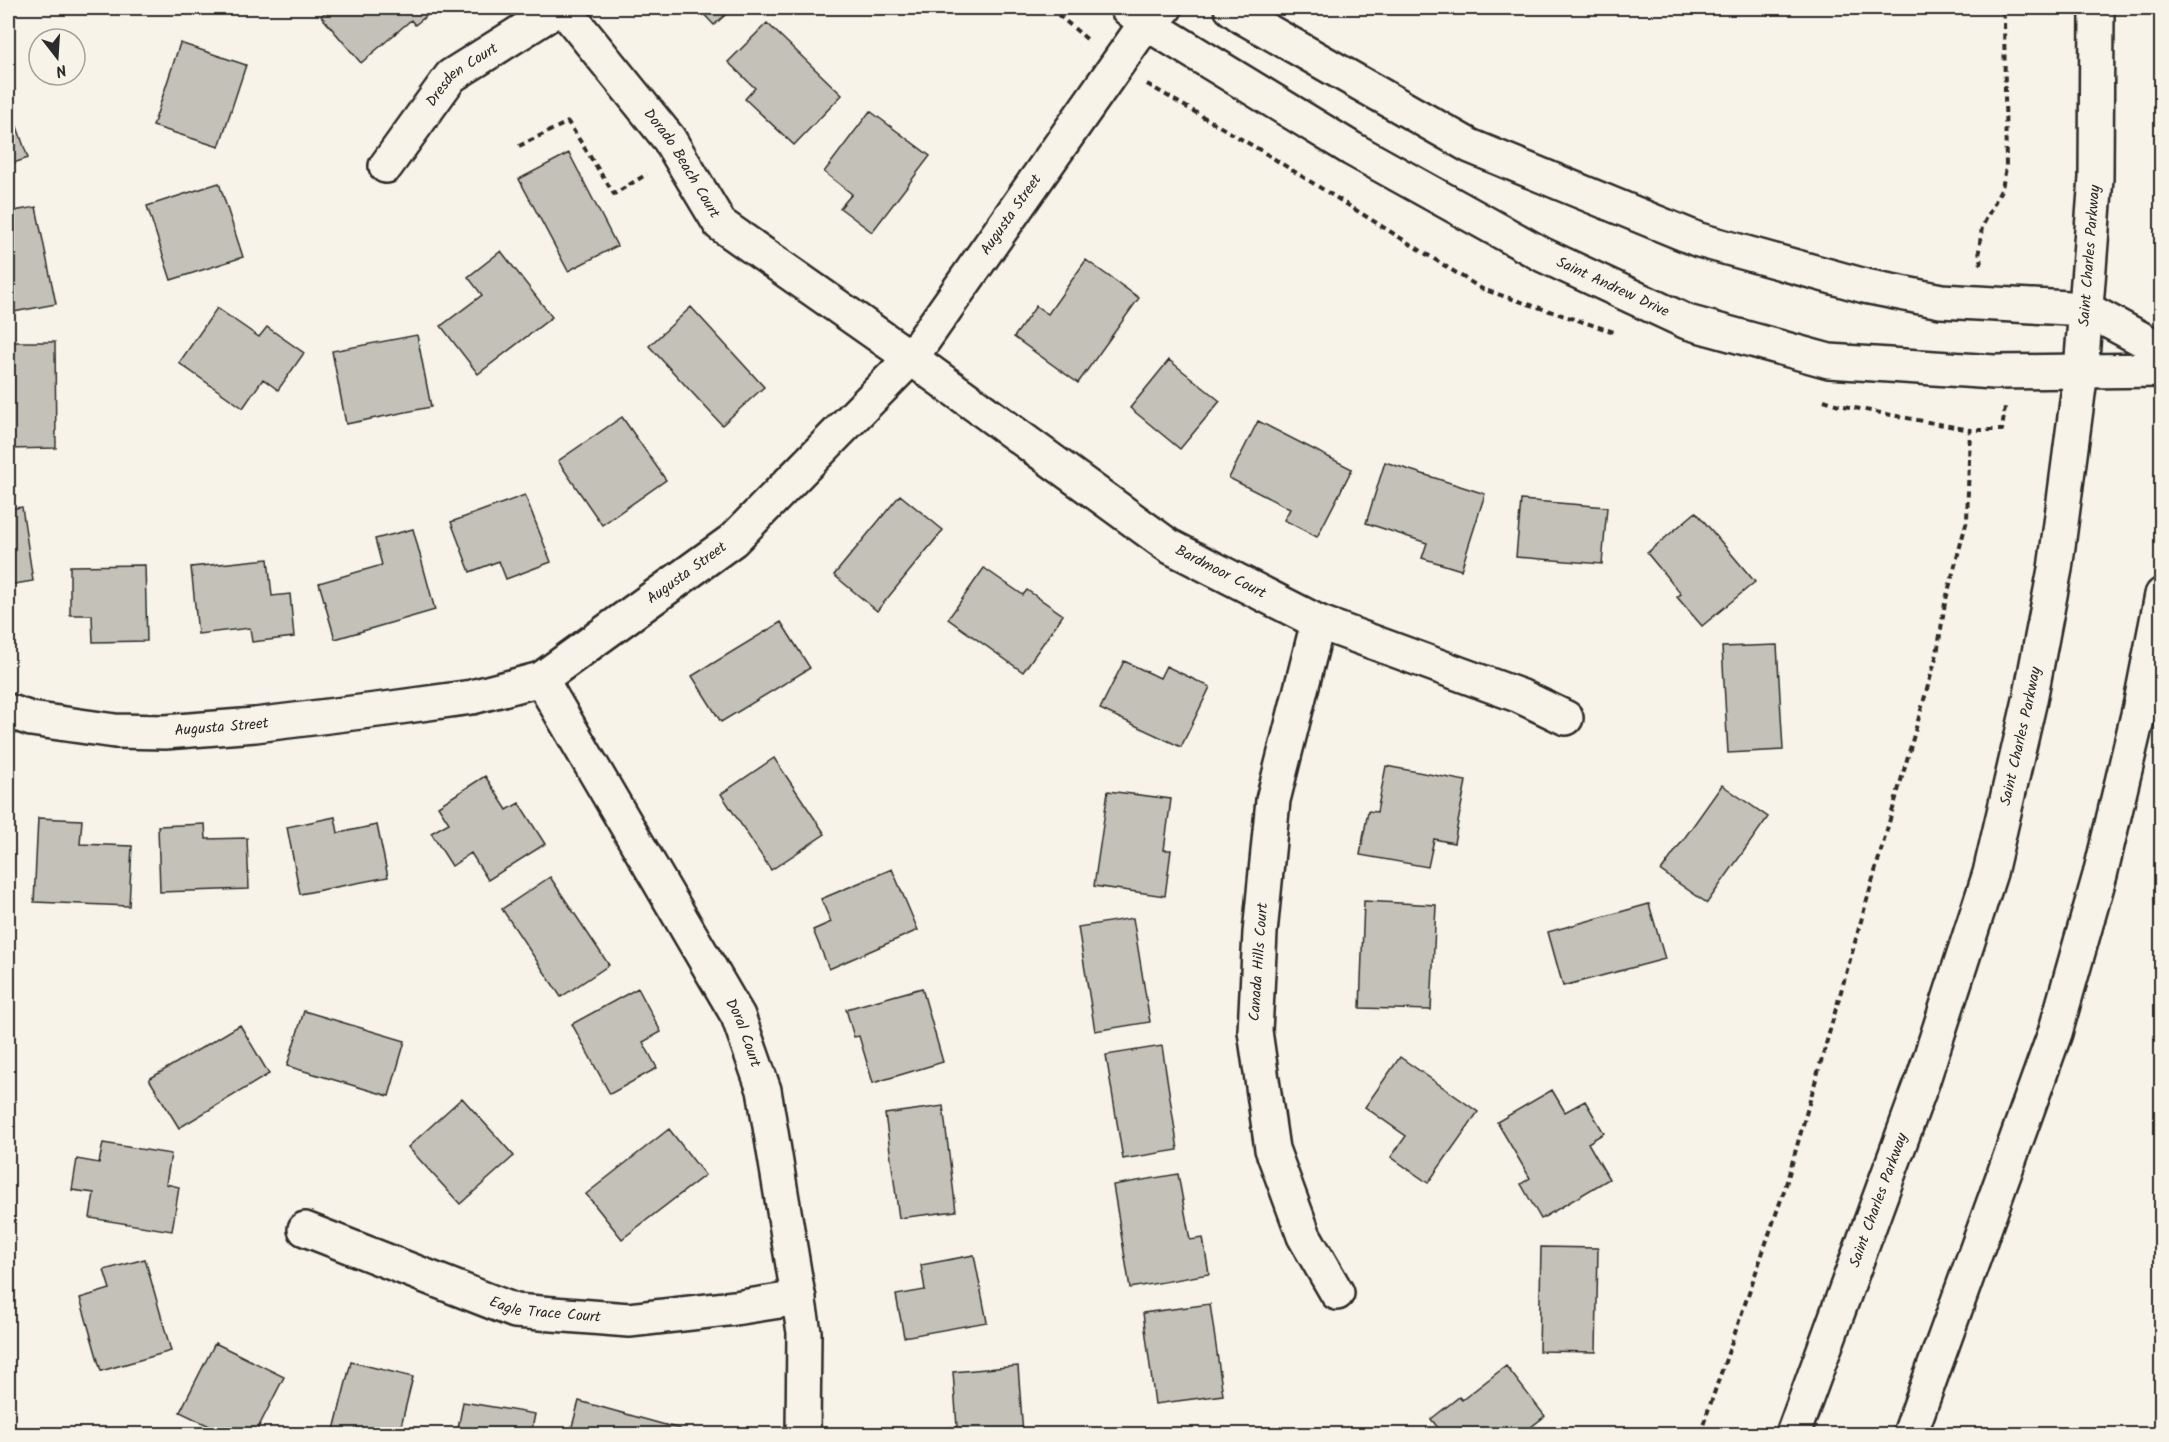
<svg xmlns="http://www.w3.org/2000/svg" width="2169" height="1442" font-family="Kalam,sans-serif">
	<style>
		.building { fill: #c4c1b9; stroke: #2b2b2b; stroke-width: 1.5 }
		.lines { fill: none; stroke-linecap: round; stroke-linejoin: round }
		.minor-casing { stroke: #2b2b2b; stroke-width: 38 }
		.primary-casing { stroke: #2b2b2b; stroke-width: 38 }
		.path { stroke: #2b2b2b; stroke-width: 4; stroke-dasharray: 6 4.5; stroke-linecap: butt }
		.minor { stroke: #f7f3e8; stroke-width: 33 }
		.primary { stroke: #f7f3e8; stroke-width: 33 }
		.labels { text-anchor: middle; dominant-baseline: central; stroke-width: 4.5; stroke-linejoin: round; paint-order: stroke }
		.street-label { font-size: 15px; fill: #2b2b2b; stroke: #f7f3e8 }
	</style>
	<rect width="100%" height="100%" fill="#f7f3e8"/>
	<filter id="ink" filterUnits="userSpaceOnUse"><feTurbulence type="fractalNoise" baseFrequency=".0167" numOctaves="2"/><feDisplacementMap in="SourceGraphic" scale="12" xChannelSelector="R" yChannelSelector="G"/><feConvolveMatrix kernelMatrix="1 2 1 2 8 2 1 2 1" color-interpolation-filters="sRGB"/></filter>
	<g filter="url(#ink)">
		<path class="building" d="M331,8H436L415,25L411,20L361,63L321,16Z
			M698,8H733L714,25Z
			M767,23L842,95L794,145L745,99L755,88L728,62Z
			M180,43L246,65L219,147L153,126Z
			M870,111L930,156L872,232L840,208L852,194L824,172Z
			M14,118L28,158L8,165V120Z
			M569,153L617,246L568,271L519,179Z
			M219,183L243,257L171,280L147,206Z
			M36,207L56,304L8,313V212Z
			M501,251L552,317L478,374L441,326L482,295L468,277Z
			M1086,260L1139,298L1078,383L1014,337L1036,306L1048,314Z
			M691,307L764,387L722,425L649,346Z
			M217,308L259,337L267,327L304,353L278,390L263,379L243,408L179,363Z
			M417,335L431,407L346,424L332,351Z
			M8,342H55L56,448L8,449Z
			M1169,360L1220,401L1180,449L1130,408Z
			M622,417L666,480L602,525L558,461Z
			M1258,421L1352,469L1317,537L1284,520L1290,509L1229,478Z
			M1385,462L1485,494L1461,570L1422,558L1427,543L1366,523Z
			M525,495L551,562L506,579L499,561L470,572L451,522Z
			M900,495L943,530L877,611L834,575Z
			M1521,500L1607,507L1602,564L1516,557Z
			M22,507L33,581L8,585V509Z
			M1696,512L1755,582L1702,626L1677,597L1681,594L1647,553Z
			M413,529L435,610L335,639L319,583L382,565L375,539Z
			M268,559L272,596L290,594L294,637L252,642L250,628L198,634L191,567Z
			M145,565L147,641L93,642L92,615H70V566Z
			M984,568L1023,595L1027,590L1063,615L1023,672L948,619Z
			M781,622L810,668L721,722L692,676Z
			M1777,645L1783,750L1728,753L1722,647Z
			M1124,661L1160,678L1166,666L1210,687L1181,747L1100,709Z
			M774,758L825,834L771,870L721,794Z
			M1386,766L1466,781L1454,843L1434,839L1428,867L1360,855L1368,811L1377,812Z
			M485,776L507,810L519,803L545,844L488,880L471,853L452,866L431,833L449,823L438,806Z
			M1722,785L1768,817L1707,903L1661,871Z
			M1108,791L1171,799L1164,850H1171L1165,896L1094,886Z
			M335,817L338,833L377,825L388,877L300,894L287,827Z
			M38,818L82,820L80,844L132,846L129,906L34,902Z
			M205,824L206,839L247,838L249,889L160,892L158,826Z
			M892,869L918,930L829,969L813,930L831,922L821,899Z
			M550,877L609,965L561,997L502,909Z
			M1364,901L1436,905L1431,1010L1360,1008Z
			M1649,904L1665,959L1563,986L1548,932Z
			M1133,918L1150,1022L1095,1031L1078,927Z
			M638,988L661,1032L643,1042L657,1068L610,1094L572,1024Z
			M922,988L943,1062L873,1083L859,1036L854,1037L846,1009Z
			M304,1011L405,1041L389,1096L287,1066Z
			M240,1025L269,1074L179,1128L149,1079Z
			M1162,1046L1178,1150L1123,1159L1106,1055Z
			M1400,1057L1478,1112L1428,1183L1391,1157L1406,1136L1365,1107Z
			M1552,1090L1565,1112L1585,1101L1604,1133L1588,1143L1609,1179L1541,1219L1521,1184L1530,1178L1497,1122Z
			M462,1098L514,1156L460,1204L408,1147Z
			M943,1106L956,1211L899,1218L885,1114Z
			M669,1129L705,1175L622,1239L586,1194Z
			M103,1143L171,1154L166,1184L179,1187L172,1231L90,1218L94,1193L72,1190L77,1159L99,1163Z
			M1178,1174L1190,1240L1203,1238L1209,1274L1130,1288L1113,1185Z
			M1541,1247L1598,1248L1596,1352L1539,1351Z
			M974,1255L987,1322L904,1337L896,1295L925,1290L921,1265Z
			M145,1259L171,1351L101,1371L80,1298L110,1289L104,1270Z
			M1210,1304L1223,1395L1155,1404L1143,1313Z
			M215,1343L284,1377L255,1434H226L180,1412Z
			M351,1362L413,1377L399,1434H353L334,1430Z
			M1018,1366L1023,1434H946L945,1428L957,1427L953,1372Z
			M1506,1366L1545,1416L1522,1434H1443L1431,1419L1459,1397L1462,1400Z
			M579,1401L680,1429L678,1434H570Z
			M463,1402L535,1414L531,1434H457Z"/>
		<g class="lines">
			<defs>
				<g id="minor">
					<path id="s1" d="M563,8L669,139L720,224L911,358L1169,546L1318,622L1520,696L1566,718"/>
					<path id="s2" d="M1127,8L1146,23L1352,149L1543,255L1687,322L1829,361L1994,372L2162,370"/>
					<path d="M1231,8L1243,17L1470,146L1699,240L1865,286L1941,301L2086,309L2162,350"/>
					<path id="s3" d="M386,166L451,76L559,8"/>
					<path d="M1318,622L1273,800L1260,933L1255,1031L1272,1149L1304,1236L1337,1293"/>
					<path id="s4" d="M541,679L738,1016L764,1090L804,1332L803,1434"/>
					<path id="s5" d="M8,711L31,719L115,731L165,732L255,725L385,709L472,697L541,679L733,540L911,358L1146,23L1165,8"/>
					<path id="s6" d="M305,1229L515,1311L629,1320L735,1308L799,1298"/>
				</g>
				<g id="primary">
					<path id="s7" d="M1793,1434L1923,1080L1990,873L2030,700L2055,569L2081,371L2096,178L2097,8"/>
					<path d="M1910,1434L2055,1033L2100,875L2141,702L2162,595"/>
				</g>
			</defs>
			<use href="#minor" class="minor-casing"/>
			<use href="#primary" class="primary-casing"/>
			<path class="path" d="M1050,8L1088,40
				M1147,84L1260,150L1482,289L1614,332
				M519,146L568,122L614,194L647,174
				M1981,265L1979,250L1982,227L2002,188L2006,168L2004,18L2002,8
				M1824,400L1839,405L1970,430
				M1700,1434L1785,1188L1937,654L1945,603L1967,520L1970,430H2002L2005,407"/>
			<use href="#minor" class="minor"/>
			<use href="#primary" class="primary"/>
		</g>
	</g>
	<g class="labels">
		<g class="street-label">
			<text stroke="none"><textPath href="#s3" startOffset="120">Dresden Court</textPath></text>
			<text stroke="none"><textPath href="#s1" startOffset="196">Dorado Beach Court</textPath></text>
			<text stroke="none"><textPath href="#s5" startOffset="1206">Augusta Street</textPath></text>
			<text stroke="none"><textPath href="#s7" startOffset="1221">Saint Charles Parkway</textPath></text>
			<text stroke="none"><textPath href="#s2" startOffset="561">Saint Andrew Drive</textPath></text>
			<text stroke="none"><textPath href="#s1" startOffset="878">Bardmoor Court</textPath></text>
			<text stroke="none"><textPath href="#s5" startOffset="720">Augusta Street</textPath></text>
			<text stroke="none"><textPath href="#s5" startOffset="216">Augusta Street</textPath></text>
			<text stroke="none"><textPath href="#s7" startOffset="735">Saint Charles Parkway</textPath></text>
			<text transform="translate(1259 962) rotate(-86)">Canada Hills Court</text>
			<text stroke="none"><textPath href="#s4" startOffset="408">Doral Court</textPath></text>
			<text stroke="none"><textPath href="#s7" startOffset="249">Saint Charles Parkway</textPath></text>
			<text stroke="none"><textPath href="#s6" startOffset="255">Eagle Trace Court</textPath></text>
		</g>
	</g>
	<rect width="2169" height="1442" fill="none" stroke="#f7f3e8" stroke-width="30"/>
	<rect x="15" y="15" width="2139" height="1412" fill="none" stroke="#2b2b2b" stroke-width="2" filter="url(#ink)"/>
	<g transform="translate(57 57) rotate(163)"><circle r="28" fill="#f7f3e8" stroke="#a5a39c" stroke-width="1.5"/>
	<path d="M0-4.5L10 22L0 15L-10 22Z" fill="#2b2b2b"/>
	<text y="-9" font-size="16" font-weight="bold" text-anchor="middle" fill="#2b2b2b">N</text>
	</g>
</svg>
